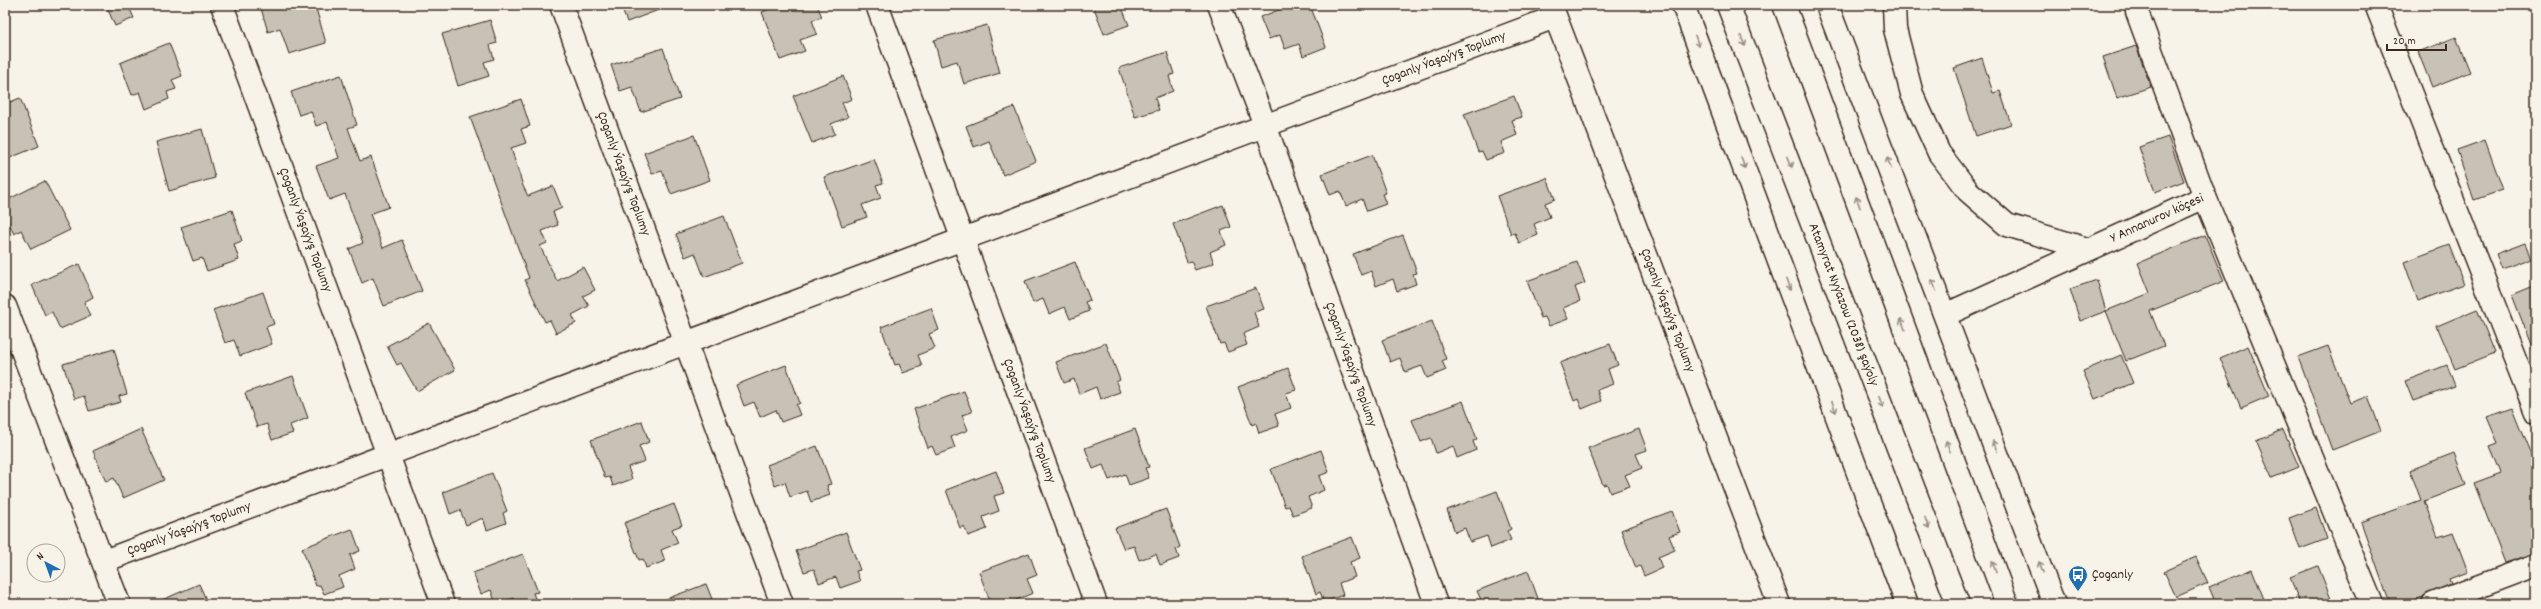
<svg xmlns="http://www.w3.org/2000/svg" width="2541" height="609" font-family="Dekko,sans-serif">
	<style>
		.building { fill: #c8c1b6; stroke: #3b2a1e }
		.lines { fill: none; stroke-linecap: round; stroke-linejoin: round }
		.street-casing { stroke: #3b2a1e; stroke-width: 25 }
		.primary-casing { stroke: #3b2a1e; stroke-width: 25 }
		.street { stroke: #f7f3e8; stroke-width: 22 }
		.primary { stroke: #f7f3e8; stroke-width: 22 }
		.oneway { stroke: #998e83 }
		.labels { text-anchor: middle; dominant-baseline: central; stroke-width: 3; stroke-linejoin: round; paint-order: stroke }
		.street-label { font-size: 14px; fill: #3b2a1e; stroke: #f7f3e8 }
		.poi-label { font-size: 14px; fill: #3b2a1e; stroke: #f7f3e8; text-anchor: start }
	</style>
	<rect width="100%" height="100%" fill="#f7f3e8"/>
	<filter id="ink" filterUnits="userSpaceOnUse"><feTurbulence type="fractalNoise" baseFrequency=".025" numOctaves="2"/><feDisplacementMap in="SourceGraphic" scale="8" xChannelSelector="R" yChannelSelector="G"/><feConvolveMatrix kernelMatrix="1 2 1 2 8 2 1 2 1" color-interpolation-filters="sRGB"/></filter>
	<g filter="url(#ink)">
		<!-- building -->
		<path class="building" d="M 106,5 L 128,5 L 134,18 L 115,26 Z
			M 260,5 L 315,5 L 326,43 L 289,54 L 280,28 L 268,32 Z
			M 620,5 L 669,5 L 669,6 L 627,22 Z
			M 780,5 L 817,5 L 822,17 L 812,20 L 817,34 L 800,40 L 805,51 L 780,60 L 762,12 Z
			M 1093,5 L 1121,5 L 1129,25 L 1104,34 Z
			M 1292,5 L 1310,5 L 1326,47 L 1303,56 L 1299,44 L 1285,49 L 1280,35 L 1269,39 L 1260,17 Z
			M 490,20 L 497,43 L 490,45 L 494,59 L 484,62 L 489,76 L 458,86 L 442,34 Z
			M 987,25 L 1000,73 L 964,84 L 957,61 L 941,66 L 934,40 Z
			M 2456,37 L 2470,72 L 2432,87 L 2418,52 Z
			M 169,43 L 182,76 L 172,80 L 176,89 L 167,92 L 169,99 L 146,109 L 140,92 L 132,95 L 120,63 Z
			M 2136,46 L 2151,87 L 2117,98 L 2103,57 Z
			M 663,48 L 680,99 L 641,112 L 632,87 L 620,91 L 611,65 Z
			M 1167,52 L 1174,74 L 1169,76 L 1173,91 L 1155,98 L 1159,110 L 1135,117 L 1119,68 Z
			M 1982,58 L 1993,93 L 2000,91 L 2011,124 L 1976,136 L 1954,68 Z
			M 341,75 L 357,125 L 348,128 L 360,161 L 371,157 L 389,207 L 370,214 L 383,248 L 402,240 L 422,291 L 384,306 L 373,278 L 362,283 L 349,249 L 363,243 L 345,194 L 329,200 L 316,166 L 339,158 L 327,122 L 316,126 L 311,111 L 299,115 L 291,92 Z
			M 843,76 L 852,99 L 842,103 L 848,117 L 831,124 L 835,134 L 812,143 L 793,96 Z
			M 1514,96 L 1522,117 L 1512,120 L 1517,135 L 1501,142 L 1505,153 L 1486,160 L 1482,151 L 1478,152 L 1464,114 Z
			M 20,98 L 39,146 L 5,160 L 5,104 Z
			M 521,99 L 530,126 L 521,129 L 526,143 L 511,148 L 523,186 L 528,196 L 553,186 L 562,208 L 553,212 L 558,225 L 542,231 L 547,243 L 540,246 L 557,281 L 583,267 L 595,290 L 583,296 L 589,306 L 572,315 L 576,323 L 556,333 L 550,320 L 545,322 L 525,280 L 529,278 L 470,117 Z
			M 1014,107 L 1036,161 L 1003,175 L 989,141 L 974,147 L 966,126 Z
			M 202,129 L 215,178 L 169,191 L 156,142 Z
			M 694,135 L 710,180 L 671,194 L 662,171 L 652,174 L 644,153 Z
			M 2168,137 L 2184,181 L 2155,192 L 2139,147 Z
			M 2485,140 L 2503,190 L 2474,200 L 2457,150 Z
			M 1372,155 L 1386,193 L 1382,194 L 1386,204 L 1367,211 L 1362,199 L 1346,206 L 1340,191 L 1330,195 L 1322,174 Z
			M 874,159 L 883,183 L 876,185 L 881,198 L 862,205 L 867,217 L 842,226 L 824,177 Z
			M 1547,178 L 1555,199 L 1545,203 L 1550,217 L 1534,224 L 1538,235 L 1519,243 L 1515,233 L 1511,234 L 1497,196 Z
			M 45,181 L 70,230 L 31,249 L 21,230 L 14,234 L 5,215 L 5,201 Z
			M 1223,205 L 1231,227 L 1221,231 L 1226,245 L 1210,252 L 1214,263 L 1195,270 L 1191,261 L 1187,262 L 1173,224 Z
			M 232,210 L 242,241 L 234,244 L 239,260 L 207,271 L 202,258 L 193,261 L 181,227 Z
			M 724,216 L 742,263 L 704,277 L 695,253 L 685,257 L 676,234 Z
			M 1403,235 L 1417,273 L 1413,274 L 1416,284 L 1397,291 L 1393,279 L 1376,286 L 1371,271 L 1361,275 L 1353,254 Z
			M 2205,235 L 2224,281 L 2150,311 L 2164,346 L 2126,361 L 2106,311 L 2150,293 L 2138,263 Z
			M 2525,243 L 2531,258 L 2502,269 L 2496,254 Z
			M 2449,245 L 2464,284 L 2418,301 L 2404,262 Z
			M 1075,262 L 1090,300 L 1085,302 L 1089,311 L 1070,319 L 1065,307 L 1049,314 L 1043,299 L 1033,303 L 1025,281 Z
			M 1577,262 L 1585,283 L 1575,287 L 1580,301 L 1563,308 L 1568,319 L 1549,326 L 1545,317 L 1541,318 L 1527,281 Z
			M 79,264 L 93,297 L 84,302 L 90,316 L 60,329 L 52,312 L 45,315 L 32,285 Z
			M 2097,280 L 2106,311 L 2080,321 L 2070,289 Z
			M 2536,285 L 2536,354 L 2535,354 L 2512,295 Z
			M 1256,288 L 1264,309 L 1254,312 L 1259,327 L 1243,334 L 1247,345 L 1228,352 L 1224,343 L 1220,344 L 1206,306 Z
			M 263,292 L 274,324 L 266,327 L 272,344 L 240,356 L 234,340 L 225,343 L 213,310 Z
			M 931,308 L 939,330 L 929,334 L 935,348 L 918,355 L 922,366 L 903,373 L 899,364 L 895,365 L 881,327 Z
			M 2477,309 L 2495,353 L 2455,369 L 2437,326 Z
			M 1432,321 L 1446,359 L 1442,361 L 1446,370 L 1427,378 L 1422,366 L 1405,372 L 1400,358 L 1390,362 L 1382,340 Z
			M 429,323 L 455,370 L 417,391 L 401,363 L 397,365 L 387,346 Z
			M 1106,343 L 1120,380 L 1116,382 L 1120,392 L 1100,399 L 1096,387 L 1079,394 L 1074,379 L 1064,383 L 1056,362 Z
			M 1610,344 L 1618,365 L 1608,369 L 1613,384 L 1597,390 L 1601,401 L 1582,409 L 1578,399 L 1574,401 L 1560,363 Z
			M 2248,346 L 2269,396 L 2241,408 L 2220,358 Z
			M 2328,346 L 2350,403 L 2368,396 L 2381,431 L 2332,450 L 2298,357 Z
			M 114,349 L 127,394 L 119,396 L 121,402 L 89,411 L 84,396 L 74,399 L 63,364 Z
			M 2121,355 L 2133,383 L 2095,399 L 2083,371 Z
			M 786,365 L 800,403 L 796,405 L 800,415 L 781,422 L 776,410 L 760,417 L 754,402 L 744,406 L 736,385 Z
			M 2447,365 L 2455,386 L 2413,401 L 2405,381 Z
			M 1288,368 L 1296,390 L 1286,393 L 1291,408 L 1275,414 L 1279,426 L 1259,433 L 1256,423 L 1252,425 L 1238,387 Z
			M 293,376 L 308,418 L 290,425 L 293,433 L 272,440 L 267,424 L 257,427 L 245,393 Z
			M 964,391 L 972,412 L 962,415 L 968,430 L 951,437 L 955,448 L 936,455 L 932,446 L 928,448 L 914,409 Z
			M 1463,401 L 1477,439 L 1473,441 L 1476,450 L 1457,458 L 1453,446 L 1436,453 L 1431,438 L 1421,442 L 1412,420 Z
			M 2512,408 L 2536,467 L 2536,553 L 2505,563 L 2474,483 L 2501,473 L 2490,446 L 2498,443 L 2487,417 Z
			M 642,421 L 649,442 L 639,446 L 645,461 L 628,467 L 632,479 L 613,486 L 610,477 L 605,478 L 591,440 Z
			M 141,429 L 164,480 L 123,498 L 114,478 L 106,482 L 93,451 Z
			M 1135,429 L 1149,467 L 1145,468 L 1149,478 L 1129,485 L 1125,474 L 1109,480 L 1103,465 L 1093,469 L 1085,448 Z
			M 1639,429 L 1647,450 L 1636,454 L 1642,468 L 1625,475 L 1630,486 L 1610,493 L 1607,484 L 1603,485 L 1588,448 Z
			M 2283,430 L 2299,467 L 2272,478 L 2256,441 Z
			M 817,446 L 831,484 L 827,485 L 830,495 L 811,502 L 807,491 L 790,497 L 785,482 L 775,486 L 767,465 Z
			M 1321,450 L 1329,472 L 1319,476 L 1324,490 L 1308,497 L 1312,508 L 1293,515 L 1289,506 L 1285,507 L 1271,469 Z
			M 2454,453 L 2466,485 L 2424,501 L 2438,537 L 2453,532 L 2468,572 L 2449,579 L 2451,584 L 2423,597 L 2403,604 L 2390,604 L 2361,522 L 2421,500 L 2410,470 Z
			M 996,471 L 1004,493 L 994,496 L 999,511 L 983,517 L 987,529 L 968,536 L 964,526 L 960,528 L 946,490 Z
			M 492,473 L 507,511 L 503,513 L 506,523 L 487,530 L 483,518 L 466,525 L 460,510 L 450,514 L 443,492 Z
			M 1497,491 L 1511,529 L 1507,531 L 1511,540 L 1491,548 L 1487,536 L 1470,542 L 1465,528 L 1455,532 L 1447,510 Z
			M 674,504 L 682,525 L 672,529 L 678,543 L 661,550 L 665,561 L 646,568 L 643,559 L 639,560 L 624,523 Z
			M 2316,508 L 2327,539 L 2300,549 L 2289,518 Z
			M 1166,509 L 1180,547 L 1176,549 L 1179,558 L 1160,565 L 1156,554 L 1139,560 L 1134,546 L 1124,549 L 1115,528 Z
			M 1672,511 L 1680,532 L 1669,536 L 1675,550 L 1658,557 L 1662,568 L 1644,576 L 1640,566 L 1636,568 L 1621,530 Z
			M 352,529 L 360,551 L 350,555 L 355,569 L 339,576 L 343,587 L 324,594 L 320,585 L 316,586 L 302,548 Z
			M 846,532 L 860,570 L 856,571 L 860,581 L 840,588 L 836,577 L 819,583 L 814,569 L 804,572 L 796,551 Z
			M 1352,537 L 1360,558 L 1350,562 L 1355,577 L 1339,583 L 1343,595 L 1324,602 L 1320,592 L 1316,594 L 1302,556 Z
			M 1029,553 L 1037,575 L 1027,579 L 1033,593 L 1016,600 L 1017,604 L 991,604 L 979,572 Z
			M 523,554 L 538,592 L 533,593 L 537,604 L 516,604 L 514,598 L 496,604 L 491,590 L 481,594 L 473,573 Z
			M 2196,557 L 2208,583 L 2176,597 L 2164,571 Z
			M 2318,566 L 2333,604 L 2300,604 L 2290,577 Z
			M 2252,569 L 2266,604 L 2216,604 L 2209,587 Z
			M 1528,571 L 1540,604 L 1483,604 L 1477,591 Z
			M 199,584 L 208,604 L 153,604 Z
			M 706,584 L 714,604 L 658,604 L 658,602 Z"/>
		<g class="lines">
			<defs>
				<g id="street">
					<path id="s1" d="M 222,5 L 443,604"/>
					<path id="s2" d="M 561,5 L 782,604"/>
					<path id="s3" d="M 877,5 L 1096,604"/>
					<path id="s4" d="M 1219,5 L 1265,125 L 1436,604"/>
					<path id="s5" d="M 1551,5 L 1779,604"/>
					<path d="M 1683,5 L 1907,604"/>
					<path d="M 1827,5 L 2054,604"/>
					<path d="M 1894,5 L 1895,29 L 1912,94 L 1939,153 L 1968,191 L 2007,225 L 2087,249"/>
					<path d="M 2376,5 L 2536,412"/>
					<path d="M 2205,197 L 2372,604"/>
					<path d="M 5,306 L 119,604"/>
					<path id="s6" d="M 1945,315 L 2205,197 L 2137,12 L 2137,5"/>
					<path id="s7" d="M 104,561 L 1555,17"/>
					<path d="M 2433,604 L 2536,565"/>
				</g>
				<g id="primary">
					<path id="s8" d="M 1728,5 L 1958,604"/>
					<path d="M 1784,5 L 2007,604"/>
				</g>
			</defs>
			<!-- street casing -->
			<use href="#street" class="street-casing"/>
			<!-- primary casing -->
			<use href="#primary" class="primary-casing"/>
			<!-- street -->
			<use href="#street" class="street"/>
			<!-- primary -->
			<use href="#primary" class="primary"/>
		</g>
		<!-- one-way arrows -->
		<defs><path id="oneway-shaft" d="M-6 0H5M1.5-3L5.5 0L1.5 3" fill="none" stroke-width="1.6" stroke-linecap="round" stroke-linejoin="round"/></defs>
		<g class="oneway">
			<use href="#oneway-shaft" transform="translate(1697 41) rotate(70)"/>
			<use href="#oneway-shaft" transform="translate(1743 41) rotate(67)"/>
			<use href="#oneway-shaft" transform="translate(1790 162) rotate(69)"/>
			<use href="#oneway-shaft" transform="translate(1743 163) rotate(70)"/>
			<use href="#oneway-shaft" transform="translate(1889 163) rotate(-111)"/>
			<use href="#oneway-shaft" transform="translate(1858 202) rotate(-110)"/>
			<use href="#oneway-shaft" transform="translate(1788 285) rotate(70)"/>
			<use href="#oneway-shaft" transform="translate(1934 285) rotate(-111)"/>
			<use href="#oneway-shaft" transform="translate(1903 324) rotate(-110)"/>
			<use href="#oneway-shaft" transform="translate(1881 402) rotate(69)"/>
			<use href="#oneway-shaft" transform="translate(1834 407) rotate(70)"/>
			<use href="#oneway-shaft" transform="translate(1948 446) rotate(-110)"/>
			<use href="#oneway-shaft" transform="translate(1995 446) rotate(-111)"/>
			<use href="#oneway-shaft" transform="translate(1927 523) rotate(69)"/>
			<use href="#oneway-shaft" transform="translate(1994 567) rotate(-110)"/>
			<use href="#oneway-shaft" transform="translate(2041 567) rotate(-111)"/>
		</g>
	</g>
	<!-- icons -->
	<defs>
		<symbol id="bus-pin" viewBox="-11 -11 22 30"><path d="M0 17L-7.5 6A9.5 9.5 0 1 1 7.5 6Z" fill="#1f6fb2" stroke="#f7f3e8"/><path d="M-5-6H5V4H4V6H2V4H-2V6H-4V4H-5ZM-3.5-4V0h7V-4ZM-3.5 1.2v1.5H-2V1.2ZM2 1.2v1.5H3.5V1.2Z" fill="#fff"/></symbol>
	</defs>
	<g fill-rule="evenodd">
		<use href="#bus-pin" x="2067" y="564" width="22" height="30"/>
	</g>
	<g class="labels">
		<!-- street labels -->
		<g class="street-label">
			<text stroke="none"><textPath href="#s7" startOffset="1431">Çoganly Ýaşaýyş Toplumy</textPath></text>
			<text stroke="none"><textPath href="#s2" startOffset="180">Çoganly Ýaşaýyş Toplumy</textPath></text>
			<text stroke="none"><textPath href="#s6" startOffset="233">Y Annanurov köçesi</textPath></text>
			<text stroke="none"><textPath href="#s1" startOffset="240">Çoganly Ýaşaýyş Toplumy</textPath></text>
			<text stroke="none"><textPath href="#s8" startOffset="321">Atamyrat Nyýazow (2038) şaýoly</textPath></text>
			<text stroke="none"><textPath href="#s5" startOffset="327">Çoganly Ýaşaýyş Toplumy</textPath></text>
			<text stroke="none"><textPath href="#s4" startOffset="383">Çoganly Ýaşaýyş Toplumy</textPath></text>
			<text stroke="none"><textPath href="#s3" startOffset="443">Çoganly Ýaşaýyş Toplumy</textPath></text>
			<text stroke="none"><textPath href="#s7" startOffset="91">Çoganly Ýaşaýyş Toplumy</textPath></text>
		</g>
		<!-- poi labels -->
		<g class="poi-label">
			<text x="2092" y="575">Çoganly</text>
		</g>
	</g>
	<!-- margin -->
	<rect width="2541" height="609" fill="none" stroke="#f7f3e8" stroke-width="20"/>
	<rect x="10" y="10" width="2521" height="589" fill="none" stroke="#3b2a1e" stroke-width="1.5" filter="url(#ink)"/>
	<!-- north arrow -->
	<g transform="translate(46 563) rotate(319)"><circle r="19" fill="#f7f3e8" stroke="#aca397"/>
	<path d="M0-3L7 15L0 10L-7 15Z" fill="#1f6fb2"/>
	<text y="-6" font-size="11" font-weight="bold" text-anchor="middle" fill="#3b2a1e">N</text>
	</g>
	<!-- scale -->
	<path d="M2387 44v6h59v-6" fill="none" stroke="#3b2a1e" stroke-width="2"/>
	<text x="2393" y="44" font-size="12" fill="#3b2a1e" stroke="#f7f3e8" stroke-width="3" paint-order="stroke">20 m</text>
</svg>
